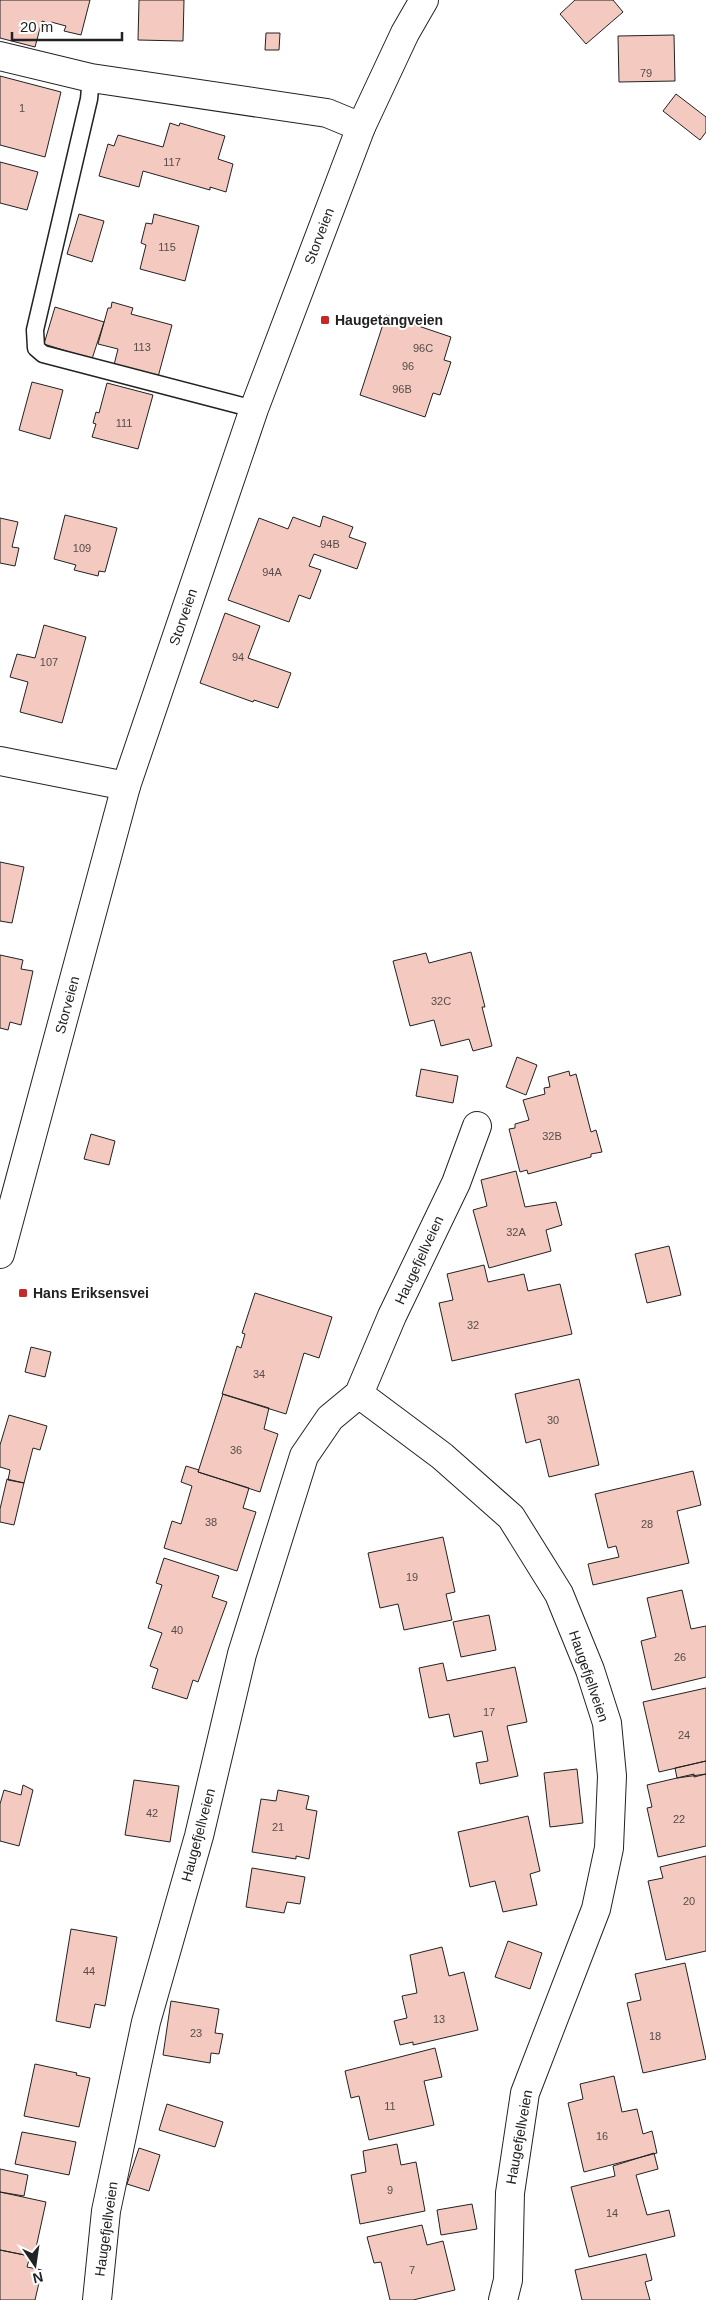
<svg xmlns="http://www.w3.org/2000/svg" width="706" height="2300" font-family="Helvetica,sans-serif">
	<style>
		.building { fill: #f3c9c0; stroke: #222 }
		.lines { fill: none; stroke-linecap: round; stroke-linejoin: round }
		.service-casing { stroke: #222; stroke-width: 19 }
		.minor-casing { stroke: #222; stroke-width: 30 }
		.primary-casing { stroke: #222; stroke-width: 30 }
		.service { stroke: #fff; stroke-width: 16 }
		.minor { stroke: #fff; stroke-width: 28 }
		.primary { stroke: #fff; stroke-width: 28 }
		.poi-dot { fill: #c62828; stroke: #fff; stroke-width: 2 }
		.labels { text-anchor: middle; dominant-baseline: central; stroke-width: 4; stroke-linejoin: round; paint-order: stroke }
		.number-label { font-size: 11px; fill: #564c4a }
		.street-label { font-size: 14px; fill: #222; stroke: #fff }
		.poi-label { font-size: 14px; font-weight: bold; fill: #222; stroke: #fff; text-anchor: start }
	</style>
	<rect width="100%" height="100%" fill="#fff"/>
	<!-- building -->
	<path class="building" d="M 0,0 L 90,0 L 81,35 L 64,31 L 66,26 L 51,22 L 50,27 L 44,26 L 45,22 L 42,21 L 35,47 L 0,38 Z
		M 139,0 L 184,0 L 183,41 L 138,40 Z
		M 575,0 L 613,0 L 623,12 L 586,44 L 560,14 Z
		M 266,33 L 280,33 L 279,50 L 265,50 Z
		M 674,35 L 675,81 L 619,82 L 618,36 Z
		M 0,76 L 61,92 L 45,157 L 0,145 Z
		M 676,94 L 706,117 L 706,132 L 700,140 L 663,111 Z
		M 170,123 L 179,126 L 180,123 L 225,136 L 218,159 L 233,164 L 226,192 L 210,187 L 210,190 L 143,171 L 139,187 L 99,176 L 108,144 L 114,146 L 118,135 L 163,147 Z
		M 0,162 L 38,172 L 27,210 L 0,203 Z
		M 79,214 L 104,221 L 92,262 L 67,254 Z
		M 154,214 L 199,226 L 185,281 L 140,269 L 146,245 L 141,243 L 146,223 L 152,224 Z
		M 112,302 L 133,308 L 131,314 L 172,325 L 158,377 L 114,365 L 118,349 L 98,344 L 108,308 L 111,308 Z
		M 55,307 L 104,322 L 92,359 L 44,344 Z
		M 386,315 L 451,337 L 444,360 L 451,362 L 440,395 L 433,393 L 425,417 L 360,395 Z
		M 32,382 L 63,390 L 50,439 L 19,430 Z
		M 107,383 L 153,395 L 138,449 L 92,437 L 96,424 L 93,423 L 96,412 L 99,413 Z
		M 65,515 L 117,528 L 105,572 L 99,571 L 98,576 L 74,570 L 76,565 L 54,559 Z
		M 323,516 L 353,527 L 349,537 L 366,543 L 357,569 L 314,554 L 309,566 L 321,570 L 310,599 L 299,595 L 289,622 L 228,600 L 259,518 L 288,529 L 293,517 L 320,527 Z
		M 0,518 L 18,522 L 12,547 L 19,548 L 15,566 L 0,563 Z
		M 225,613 L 260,626 L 248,658 L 291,673 L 278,708 L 254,700 L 253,702 L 200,683 Z
		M 44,625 L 86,637 L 62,723 L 20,712 L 28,682 L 10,677 L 17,654 L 35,658 Z
		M 0,862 L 24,867 L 12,923 L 0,921 Z
		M 471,952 L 485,1007 L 482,1007 L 492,1046 L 473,1051 L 469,1039 L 441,1046 L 434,1020 L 410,1026 L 393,961 L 426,953 L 429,963 Z
		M 0,955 L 23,960 L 21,969 L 33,971 L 21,1025 L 10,1022 L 8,1030 L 0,1028 Z
		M 517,1057 L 537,1065 L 526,1095 L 506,1087 Z
		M 421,1069 L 458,1076 L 453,1103 L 416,1096 Z
		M 569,1071 L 570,1076 L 576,1074 L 591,1132 L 596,1130 L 602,1152 L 591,1154 L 591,1157 L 528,1174 L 527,1170 L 520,1172 L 509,1129 L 515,1128 L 515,1124 L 529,1120 L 523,1100 L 545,1094 L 544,1088 L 550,1087 L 548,1077 Z
		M 91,1134 L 115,1141 L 109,1165 L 84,1159 Z
		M 516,1171 L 525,1207 L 556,1202 L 562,1225 L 546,1230 L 551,1251 L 489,1268 L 473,1210 L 487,1206 L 481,1180 Z
		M 669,1246 L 681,1295 L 647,1303 L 635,1254 Z
		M 484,1265 L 488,1282 L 524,1274 L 528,1291 L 560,1284 L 572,1334 L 452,1361 L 439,1303 L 453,1300 L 447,1274 Z
		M 255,1293 L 332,1317 L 319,1358 L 304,1353 L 286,1414 L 222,1394 L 237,1346 L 241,1348 L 245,1334 L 242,1333 Z
		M 31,1347 L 51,1352 L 45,1377 L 25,1372 Z
		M 579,1379 L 599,1465 L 549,1477 L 540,1439 L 526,1443 L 515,1394 Z
		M 223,1394 L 269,1408 L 264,1429 L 278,1434 L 260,1492 L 198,1472 Z
		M 9,1415 L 47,1426 L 40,1450 L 33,1448 L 24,1483 L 8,1480 L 10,1470 L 0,1467 L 0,1445 Z
		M 186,1466 L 199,1470 L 198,1472 L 249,1488 L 243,1508 L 256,1512 L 237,1571 L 164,1548 L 172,1521 L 181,1524 L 192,1486 L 181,1482 Z
		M 693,1471 L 701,1505 L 677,1511 L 689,1563 L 593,1585 L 588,1564 L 619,1557 L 616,1546 L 608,1548 L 595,1494 Z
		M 7,1479 L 24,1483 L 14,1525 L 0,1522 L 0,1509 Z
		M 443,1537 L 455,1592 L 446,1594 L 452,1620 L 404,1630 L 398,1604 L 380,1608 L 368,1553 Z
		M 164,1558 L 219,1576 L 212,1597 L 227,1602 L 198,1682 L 193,1680 L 187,1699 L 152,1688 L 158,1669 L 150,1666 L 162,1633 L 148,1628 L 162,1585 L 156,1583 Z
		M 682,1590 L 691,1629 L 706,1626 L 706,1677 L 652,1690 L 641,1641 L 656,1637 L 647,1598 Z
		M 489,1615 L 496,1650 L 461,1657 L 453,1622 Z
		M 443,1663 L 447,1681 L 515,1667 L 527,1722 L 507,1726 L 518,1776 L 480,1784 L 476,1763 L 488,1761 L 482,1731 L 454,1737 L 449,1714 L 429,1718 L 419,1668 Z
		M 706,1688 L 706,1761 L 659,1772 L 643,1702 Z
		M 706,1761 L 706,1774 L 677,1778 L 675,1768 Z
		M 577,1769 L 583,1823 L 550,1827 L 544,1773 Z
		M 694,1774 L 694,1777 L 706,1774 L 706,1846 L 658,1857 L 647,1808 L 652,1807 L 647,1785 Z
		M 134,1780 L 179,1786 L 170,1842 L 125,1835 Z
		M 23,1785 L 33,1790 L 19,1846 L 0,1841 L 0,1804 L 4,1790 L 21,1795 Z
		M 278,1790 L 309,1796 L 306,1809 L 317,1811 L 309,1859 L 296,1856 L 296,1859 L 252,1852 L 261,1799 L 276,1801 Z
		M 528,1816 L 540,1871 L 530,1874 L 537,1905 L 503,1912 L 495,1881 L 470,1887 L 458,1832 Z
		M 706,1856 L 706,1951 L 666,1960 L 648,1881 L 663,1878 L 660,1867 Z
		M 252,1868 L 305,1877 L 300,1904 L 287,1902 L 284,1913 L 246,1907 Z
		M 71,1929 L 117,1937 L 105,2006 L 95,2004 L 90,2028 L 56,2021 Z
		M 508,1941 L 542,1953 L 530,1989 L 495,1977 Z
		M 442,1947 L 449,1976 L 464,1972 L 478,2030 L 413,2045 L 413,2042 L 400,2045 L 394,2021 L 407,2018 L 402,1996 L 417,1993 L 410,1955 Z
		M 685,1963 L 706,2059 L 643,2073 L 627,2003 L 641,2000 L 635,1974 Z
		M 171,2001 L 219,2009 L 215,2033 L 223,2034 L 219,2054 L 211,2053 L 210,2063 L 163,2055 Z
		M 435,2048 L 442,2077 L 424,2081 L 434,2125 L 369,2140 L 359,2096 L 351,2098 L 345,2071 Z
		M 35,2064 L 77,2073 L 76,2075 L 90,2078 L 79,2127 L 24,2116 Z
		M 614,2076 L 622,2112 L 637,2109 L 643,2134 L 652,2131 L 657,2153 L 584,2172 L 568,2103 L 583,2099 L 580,2084 Z
		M 167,2104 L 223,2122 L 215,2147 L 159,2130 Z
		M 22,2132 L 76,2142 L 69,2175 L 15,2164 Z
		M 397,2144 L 401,2165 L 416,2162 L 425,2211 L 360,2224 L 351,2175 L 366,2172 L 363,2151 Z
		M 139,2148 L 160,2155 L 149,2191 L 127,2184 Z
		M 654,2153 L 658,2169 L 636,2175 L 647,2215 L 669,2210 L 675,2236 L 589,2257 L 571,2187 L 615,2176 L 613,2166 Z
		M 0,2169 L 28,2175 L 24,2196 L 0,2192 Z
		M 0,2192 L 46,2202 L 34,2257 L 0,2250 Z
		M 472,2204 L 477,2229 L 441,2235 L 437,2210 Z
		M 422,2225 L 427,2245 L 443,2241 L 455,2290 L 413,2300 L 390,2300 L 381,2262 L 374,2263 L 367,2237 Z
		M 0,2250 L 30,2256 L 27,2267 L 42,2270 L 35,2300 L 0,2300 Z
		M 646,2254 L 652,2280 L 645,2282 L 650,2300 L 582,2300 L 575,2270 Z"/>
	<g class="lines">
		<defs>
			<path id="service" d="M 91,78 L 89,99 L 35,330 L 36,348 L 43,354 L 254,409"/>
			<path id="minor" d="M 0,56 L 91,78 L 327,113 L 361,127
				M 0,761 L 126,786
				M 359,1394 L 442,1456 L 511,1517 L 559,1594 L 590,1670 L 607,1723 L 612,1776 L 609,1848 L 596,1909 L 525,2093 L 510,2193 L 508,2280 L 503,2300
				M 97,2300 L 106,2211 L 146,2022 L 199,1836 L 242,1654 L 304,1456 L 330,1418 L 359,1394 L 392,1316 L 456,1183 L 477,1126"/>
			<path id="primary" d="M 0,1254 L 126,786 L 254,409 L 361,127 L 405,33 L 424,0"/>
		</defs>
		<!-- service casing -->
		<use href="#service" class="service-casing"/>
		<!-- minor casing -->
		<use href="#minor" class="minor-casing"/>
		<!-- primary casing -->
		<use href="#primary" class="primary-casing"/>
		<!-- service -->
		<use href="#service" class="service"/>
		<!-- minor -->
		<use href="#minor" class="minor"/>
		<!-- primary -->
		<use href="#primary" class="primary"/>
	</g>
	<!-- markers -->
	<g class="poi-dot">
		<rect x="320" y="315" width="10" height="10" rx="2.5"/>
		<rect x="18" y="1288" width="10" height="10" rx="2.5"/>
	</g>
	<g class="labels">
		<!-- number labels -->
		<g class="number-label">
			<text x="646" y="73">79</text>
			<text x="22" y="108">1</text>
			<text x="172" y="162">117</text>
			<text x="167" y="247">115</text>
			<text x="142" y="347">113</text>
			<text x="423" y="348">96C</text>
			<text x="408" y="366">96</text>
			<text x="402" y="389">96B</text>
			<text x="124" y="423">111</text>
			<text x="330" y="544">94B</text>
			<text x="82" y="548">109</text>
			<text x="272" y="572">94A</text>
			<text x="238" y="657">94</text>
			<text x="49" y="662">107</text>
			<text x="441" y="1001">32C</text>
			<text x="552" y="1136">32B</text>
			<text x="516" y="1232">32A</text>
			<text x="473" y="1325">32</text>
			<text x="259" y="1374">34</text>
			<text x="553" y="1420">30</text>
			<text x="236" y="1450">36</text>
			<text x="211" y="1522">38</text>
			<text x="647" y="1524">28</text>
			<text x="412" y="1577">19</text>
			<text x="177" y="1630">40</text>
			<text x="680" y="1657">26</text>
			<text x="489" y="1712">17</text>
			<text x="684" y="1735">24</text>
			<text x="152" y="1813">42</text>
			<text x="679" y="1819">22</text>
			<text x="278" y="1827">21</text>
			<text x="689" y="1901">20</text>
			<text x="89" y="1971">44</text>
			<text x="439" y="2019">13</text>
			<text x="196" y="2033">23</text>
			<text x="655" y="2036">18</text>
			<text x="390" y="2106">11</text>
			<text x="602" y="2136">16</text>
			<text x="390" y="2190">9</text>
			<text x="612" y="2213">14</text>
			<text x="412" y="2270">7</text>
		</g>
		<!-- street labels -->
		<g class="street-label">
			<text transform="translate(319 236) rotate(-69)">Storveien</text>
			<text transform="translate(183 617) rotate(-71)">Storveien</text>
			<text transform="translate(67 1005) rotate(-75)">Storveien</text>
			<text transform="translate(419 1260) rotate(-65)">Haugefjellveien</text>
			<text transform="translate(589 1676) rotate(71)">Haugefjellveien</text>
			<text transform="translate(198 1835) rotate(-75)">Haugefjellveien</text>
			<text transform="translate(519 2137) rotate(-80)">Haugefjellveien</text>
			<text transform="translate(106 2229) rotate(-82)">Haugefjellveien</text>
		</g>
		<!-- poi labels -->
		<g class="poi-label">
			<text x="335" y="320">Haugetangveien</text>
			<text x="33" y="1293">Hans Eriksensvei</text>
		</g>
	</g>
	<!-- north arrow -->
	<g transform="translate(35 2265) rotate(167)" stroke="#ffffff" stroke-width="4" paint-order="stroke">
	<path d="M0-4L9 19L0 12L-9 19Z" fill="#222222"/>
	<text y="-8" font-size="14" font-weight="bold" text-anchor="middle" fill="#222222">N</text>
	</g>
	<!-- scale -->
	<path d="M12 32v8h110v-8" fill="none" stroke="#222222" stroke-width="2.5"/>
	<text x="20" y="32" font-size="15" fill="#222222" stroke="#ffffff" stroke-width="4" paint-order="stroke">20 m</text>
</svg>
